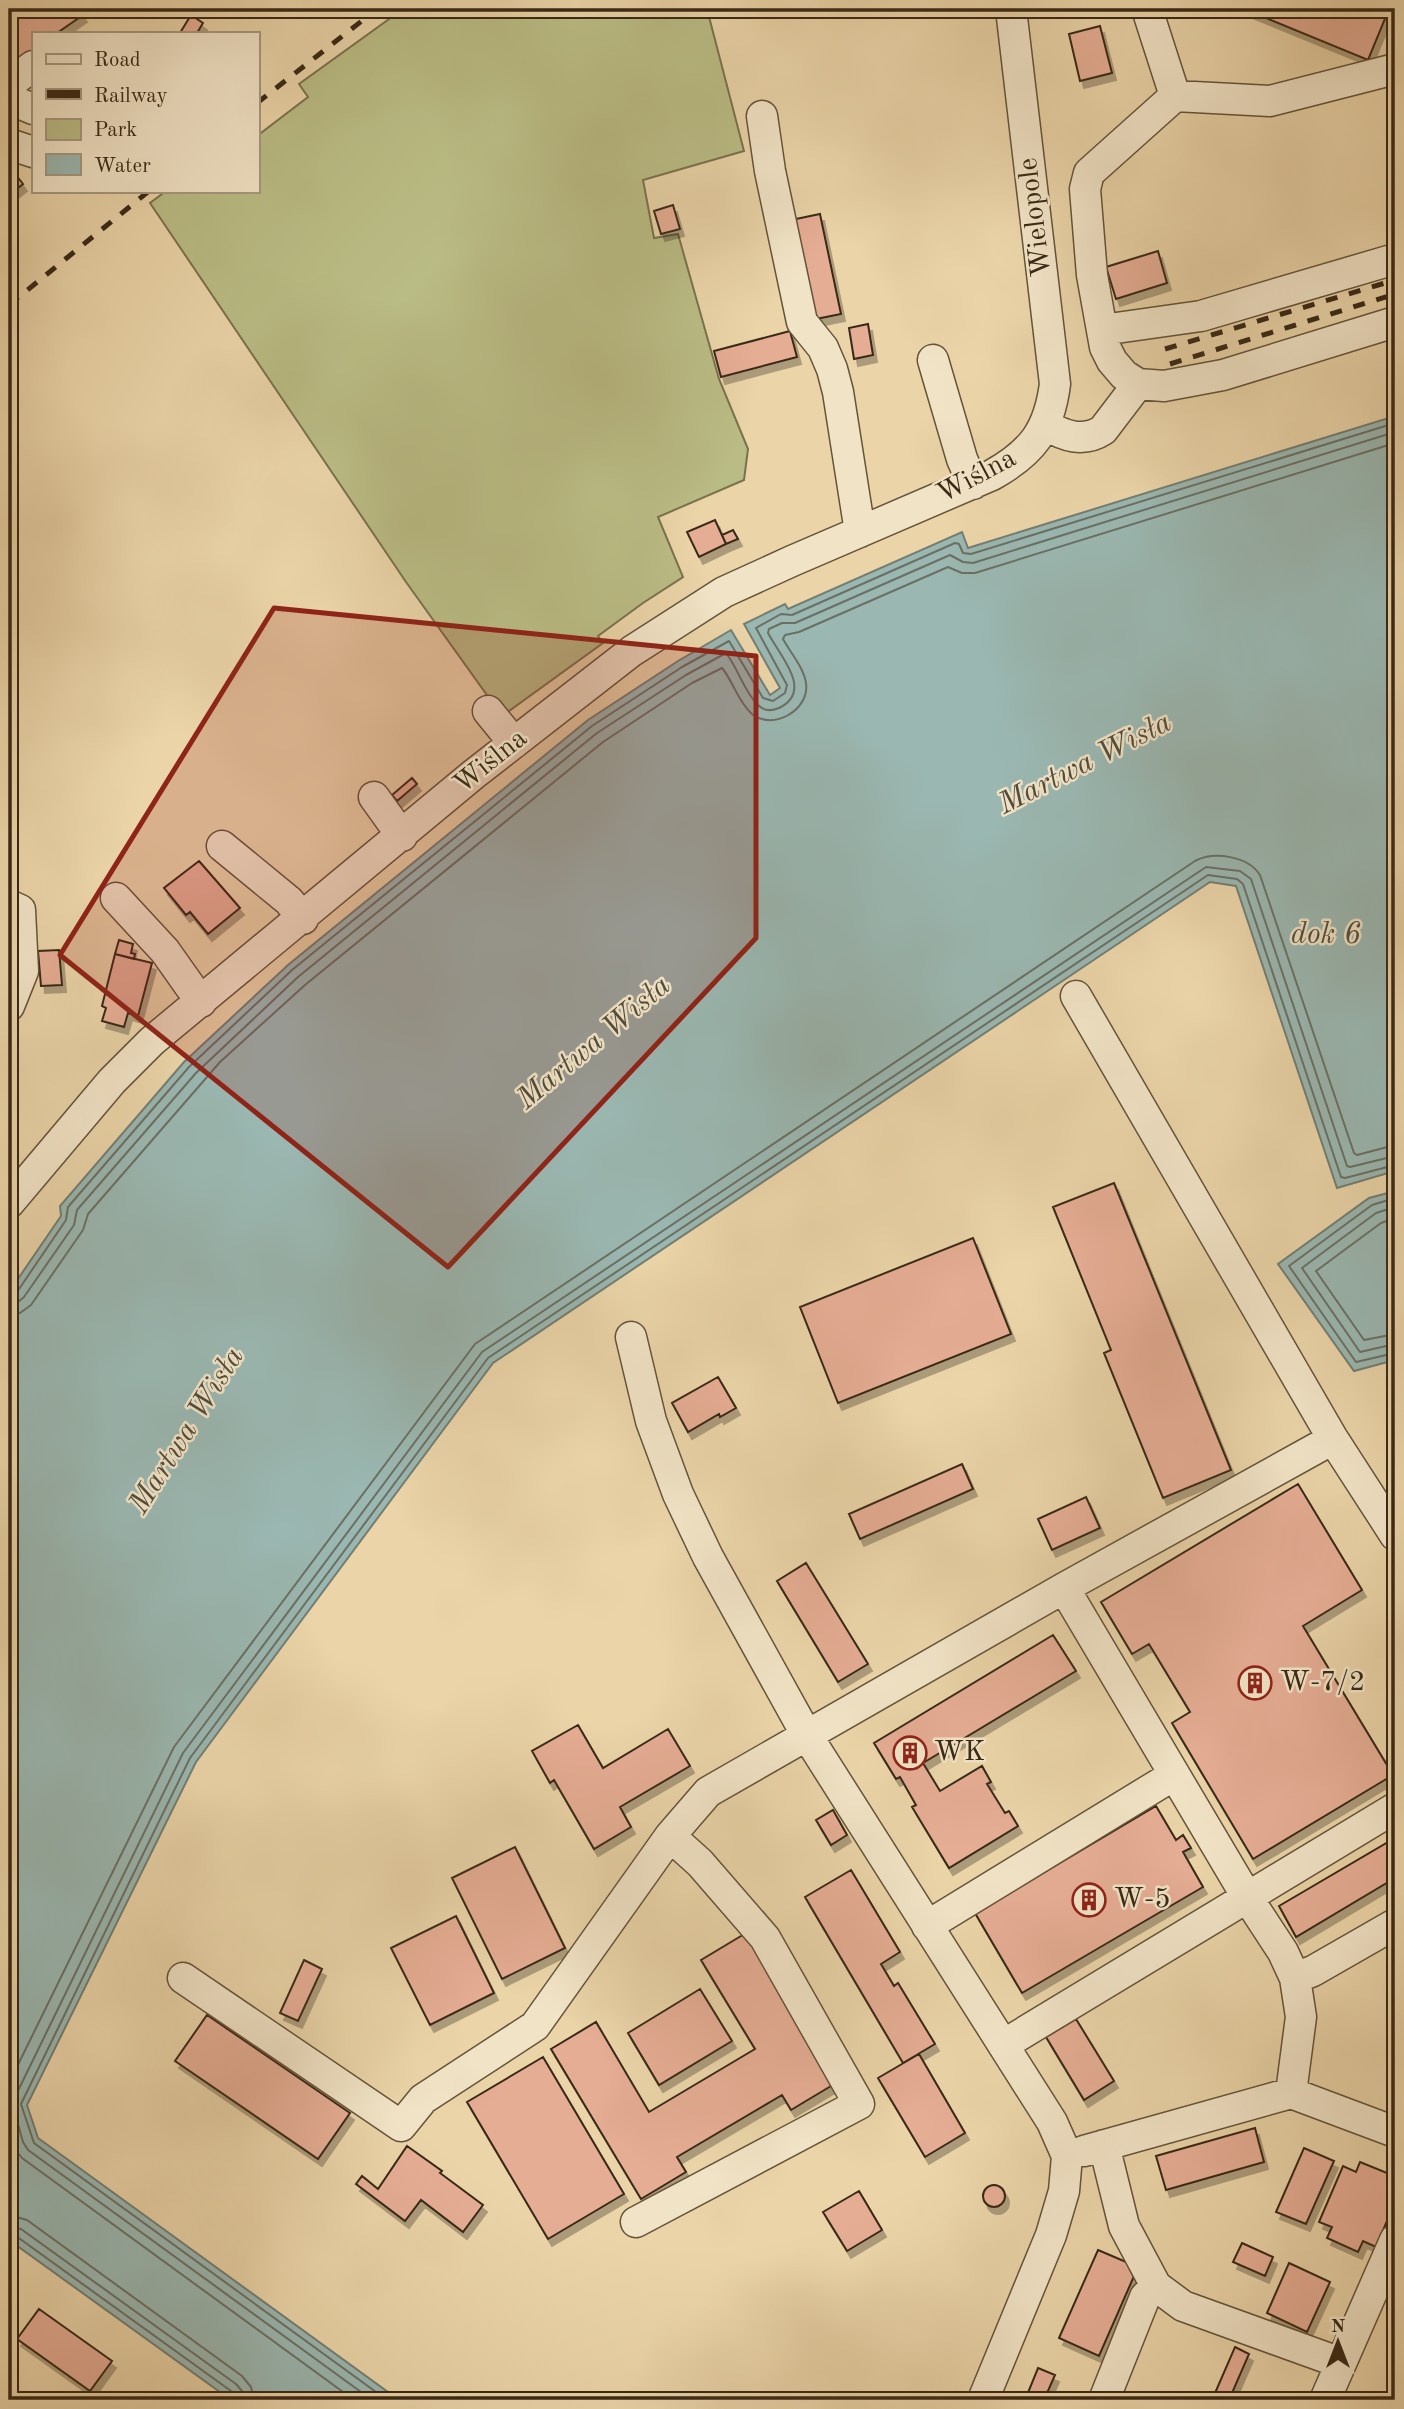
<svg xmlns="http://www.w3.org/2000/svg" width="1404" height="2409" font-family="'Old Standard TT',serif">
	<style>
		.green { fill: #babc85; stroke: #7a724e; stroke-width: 2 }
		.water { fill: #9ab7b1; stroke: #737e73; stroke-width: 2 }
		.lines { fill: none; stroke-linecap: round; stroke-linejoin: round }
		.shore { stroke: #6a7064; stroke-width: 2 }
		.building { fill: #e5ad94; stroke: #392916; stroke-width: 2; filter: url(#shadow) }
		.minor-casing { stroke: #65543a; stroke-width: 33 }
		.minor { stroke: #f1e3c6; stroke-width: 30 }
		.rail { stroke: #392916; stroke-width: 5; stroke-dasharray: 12 12; stroke-linecap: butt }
		.marked { fill: #8f2418; fill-opacity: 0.2; stroke: #8f2418; stroke-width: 5; stroke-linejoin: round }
		.labels { text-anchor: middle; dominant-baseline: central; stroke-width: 5; stroke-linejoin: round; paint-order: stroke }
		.street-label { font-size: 28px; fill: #392916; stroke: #f1e3c6 }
		.poi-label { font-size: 28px; fill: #392916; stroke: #f1e3c6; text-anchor: start }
		.water-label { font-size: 30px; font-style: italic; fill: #514c3d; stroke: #f1e3c6 }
	</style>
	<defs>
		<filter id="shadow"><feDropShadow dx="4" dy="7" stdDeviation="0" flood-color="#0004"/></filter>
	</defs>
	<rect width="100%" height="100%" fill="#ead4a8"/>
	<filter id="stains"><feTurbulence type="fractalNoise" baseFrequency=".00286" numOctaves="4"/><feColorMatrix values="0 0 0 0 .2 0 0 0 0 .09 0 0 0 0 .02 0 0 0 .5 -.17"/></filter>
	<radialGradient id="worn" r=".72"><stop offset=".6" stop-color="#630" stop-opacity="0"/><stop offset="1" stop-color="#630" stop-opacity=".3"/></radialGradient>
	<!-- green -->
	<path class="green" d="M 403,9 L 707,9 L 744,151 L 643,180 L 654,238 L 678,234 L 719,379 L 748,449 L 744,480 L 658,517 L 683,577 L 643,603 L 598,636 L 603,643 L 502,716 L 406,582 L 150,203 L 166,191 L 257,191 L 257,136 L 308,97 L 299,84 Z"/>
	<!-- water -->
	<path class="water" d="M 1395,416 L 1395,1171 L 1337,1188 L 1236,886 L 1210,882 L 493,1363 L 196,1762 L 27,2105 L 38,2138 L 399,2400 L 231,2400 L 9,2240 L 9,1292 L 61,1216 L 60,1206 L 184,1062 L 288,965 L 588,720 L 678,661 L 731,630 L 770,695 L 780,688 L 744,624 L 785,604 L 788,609 L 962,532 L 968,548 Z
		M 1395,1191 L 1395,1360 L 1354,1371 L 1278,1264 L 1369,1198 Z"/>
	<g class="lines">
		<!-- shore -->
		<path class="shore" d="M 1395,1198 L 1372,1205 L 1289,1266 L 1356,1362 L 1395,1353
			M 1395,1207 L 1376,1213 L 1302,1268 L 1360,1352 L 1395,1344
			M 1395,1218 L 1381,1223 L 1316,1271 L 1364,1340 L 1395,1334
			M 9,1295 L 17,1292 L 66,1220 L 68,1207 L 189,1067 L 292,970 L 592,726 L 682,667 L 729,641 L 763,698 L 773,701 L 785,693 L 787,685 L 756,628 L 781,614 L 792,615 L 955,543 L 959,544 L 963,553 L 971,554 L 1395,423
			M 9,1304 L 18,1302 L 24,1297 L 74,1225 L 77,1210 L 196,1073 L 298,977 L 597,733 L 686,675 L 726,653 C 738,668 744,692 758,705 C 764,711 772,711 779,708 C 814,691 780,656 768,633 L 769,629 L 782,623 L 795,623 L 950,555 L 963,562 L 973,563 L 1395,432
			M 9,1314 L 20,1313 L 31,1305 L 83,1230 L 88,1214 L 220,1062 L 305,985 L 603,742 L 692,683 L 722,668 C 733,681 738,702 752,714 C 773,731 810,710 806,683 C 804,668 790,652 783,639 L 785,635 L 799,632 L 948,567 L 962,573 L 975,573 L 1395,443
			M 9,2083 L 174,1747 L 475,1344 L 1195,861 C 1214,851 1248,856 1260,875 L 1354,1153 L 1357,1155 L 1395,1145
			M 9,2133 L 14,2148 L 22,2158 L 354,2400
			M 9,2215 L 27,2220 L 242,2376 L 251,2387 L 254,2400
			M 9,2226 L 21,2229 L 236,2384 L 242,2391 L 243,2400
			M 9,2234 L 16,2236 L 231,2391 L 234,2400
			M 372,2400 L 28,2150 L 23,2142 L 12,2103 L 183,1753 L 482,1352 L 1206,867 L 1240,871 L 1251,879 L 1347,1166 L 1350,1167 L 1395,1156
			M 387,2400 L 34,2143 L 21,2104 L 190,1758 L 488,1358 L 1208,875 L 1237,879 L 1243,884 L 1341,1177 L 1345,1178 L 1395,1165"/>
	</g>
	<!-- building -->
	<path class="building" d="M 30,9 L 78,9 L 83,15 L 57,33 L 33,33 L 33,51 L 10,68 L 9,24 Z
		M 1244,9 L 1389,9 L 1368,60 Z
		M 191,15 L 203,23 L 197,33 L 180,33 Z
		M 1100,26 L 1112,73 L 1080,81 L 1069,34 Z
		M 9,166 L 23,184 L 9,195 Z
		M 673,205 L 680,229 L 661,234 L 654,211 Z
		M 820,214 L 841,314 L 811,320 L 791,220 Z
		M 1158,251 L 1167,283 L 1116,299 L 1106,267 Z
		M 868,324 L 873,355 L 854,359 L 849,328 Z
		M 790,331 L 797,357 L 721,377 L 714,351 Z
		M 715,520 L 726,544 L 699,557 L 687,532 Z
		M 733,530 L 738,539 L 726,544 L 722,535 Z
		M 412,778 L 417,784 L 397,801 L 392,795 Z
		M 199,861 L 240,908 L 208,934 L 190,912 L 186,915 L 164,888 Z
		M 119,940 L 133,944 L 131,953 L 135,954 L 134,959 L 115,954 Z
		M 59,950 L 62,985 L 41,986 L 38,951 Z
		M 115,954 L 152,963 L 138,1016 L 128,1013 L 124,1027 L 102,1021 L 106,1008 L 102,1006 Z
		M 1114,1183 L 1231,1470 L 1163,1498 L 1104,1353 L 1111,1350 L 1053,1207 Z
		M 973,1238 L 1011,1334 L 838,1403 L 800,1307 Z
		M 718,1377 L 736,1408 L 720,1417 L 719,1414 L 688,1432 L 672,1403 Z
		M 962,1464 L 973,1489 L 860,1539 L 849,1514 Z
		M 1298,1484 L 1362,1590 L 1303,1626 L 1393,1775 L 1253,1859 L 1172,1723 L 1190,1712 L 1149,1644 L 1132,1654 L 1101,1602 Z
		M 1086,1497 L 1100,1528 L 1052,1550 L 1038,1519 Z
		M 806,1563 L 868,1664 L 838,1682 L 777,1581 Z
		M 1053,1635 L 1076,1671 L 923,1763 L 940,1791 L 982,1766 L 991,1782 L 987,1784 L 1005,1813 L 1009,1811 L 1018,1826 L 949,1868 L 912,1807 L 916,1805 L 900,1777 L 896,1779 L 874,1743 Z
		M 578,1725 L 603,1768 L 668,1729 L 690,1766 L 620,1807 L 631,1827 L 594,1849 L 554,1780 L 550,1783 L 532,1751 Z
		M 1156,1806 L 1176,1840 L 1183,1835 L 1191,1848 L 1183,1852 L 1203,1887 L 1022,1993 L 975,1913 Z
		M 833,1810 L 847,1835 L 831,1845 L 816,1820 Z
		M 1395,1838 L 1395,1878 L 1296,1937 L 1279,1906 Z
		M 515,1847 L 565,1948 L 502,1979 L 452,1878 Z
		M 851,1870 L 900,1952 L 881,1964 L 894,1986 L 898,1983 L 935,2044 L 903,2063 L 805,1897 Z
		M 456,1916 L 494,1993 L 430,2025 L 391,1948 Z
		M 746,1933 L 836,2083 L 791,2110 L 782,2095 L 677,2157 L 686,2172 L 641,2199 L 551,2049 L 596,2022 L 649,2112 L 755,2049 L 701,1960 Z
		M 304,1960 L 322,1969 L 298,2021 L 280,2013 Z
		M 700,1989 L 732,2041 L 659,2085 L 628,2033 Z
		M 207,2015 L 350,2113 L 318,2159 L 175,2061 Z
		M 1076,2019 L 1114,2081 L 1084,2100 L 1046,2037 Z
		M 919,2054 L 965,2133 L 925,2157 L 878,2078 Z
		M 543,2057 L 624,2194 L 548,2239 L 467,2102 Z
		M 1255,2128 L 1264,2162 L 1166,2190 L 1156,2156 Z
		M 407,2146 L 442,2171 L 440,2173 L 483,2205 L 463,2232 L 421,2200 L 405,2221 L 356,2184 L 362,2176 L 378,2189 Z
		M 1304,2148 L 1334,2161 L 1306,2224 L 1276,2212 Z
		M 1360,2162 L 1392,2175 L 1388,2186 L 1395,2189 L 1395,2202 L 1376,2247 L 1363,2241 L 1358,2252 L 1327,2238 L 1332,2227 L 1319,2222 L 1343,2166 L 1356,2172 Z
		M983 2196a11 11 0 1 1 22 0a11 11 0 1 1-22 0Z
		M 859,2191 L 882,2230 L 847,2251 L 823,2212 Z
		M 1242,2243 L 1273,2257 L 1265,2276 L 1233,2262 Z
		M 1098,2250 L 1138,2267 L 1099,2356 L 1059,2338 Z
		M 1289,2263 L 1330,2282 L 1307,2332 L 1267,2313 Z
		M 39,2309 L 112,2361 L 90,2391 L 17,2339 Z
		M 1235,2347 L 1249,2354 L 1229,2400 L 1212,2400 Z
		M 1038,2368 L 1055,2375 L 1044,2400 L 1025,2400 Z"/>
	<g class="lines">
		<defs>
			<path id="minor" d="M 9,84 L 33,66
				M 1175,96 L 1270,101 L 1395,69
				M 9,99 L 33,109
				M 762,116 L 770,171 L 802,322 L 823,348 L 832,369 L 838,392 L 860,532
				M 9,144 L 33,152
				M 1102,330 L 1201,316 L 1395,259
				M 933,360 L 962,459 L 973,484
				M 1138,384 L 1164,386 L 1223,375 L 1395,322
				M 1046,425 C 1064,436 1083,443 1103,430 L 1138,384 L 1124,375 L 1112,361 L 1105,347 L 1092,275 L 1085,189 L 1089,173 L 1175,96 L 1147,9
				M 488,711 L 514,743
				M 374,797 L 402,836
				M 222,846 L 289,901 L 303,919
				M 116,898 L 165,951 L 201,1002
				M 9,905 L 20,910 L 23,971 L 9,1006
				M 1076,996 L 1333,1439 L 1395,1535
				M 9,1203 L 112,1081 L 152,1041 L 474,774 L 632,651 L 724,592 L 792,561 L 992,475 C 1033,452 1049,430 1055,384 L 1011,9
				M 631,1337 L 651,1421 L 678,1494 L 708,1557 L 806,1734 L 1052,2122 L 1067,2156 L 1064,2191 L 1051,2235 L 983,2400
				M 1064,1588 L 1247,1897 L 1283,1952 L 1295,1978 L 1301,2017 L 1291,2093
				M 927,1926 L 1174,1775
				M 183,1978 L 401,2126 L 423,2099 L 535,2026 L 670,1836 L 708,1792 L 1064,1588 L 1333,1439
				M 1295,1978 L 1313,1971 L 1395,1924
				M 1003,2045 L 1395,1808
				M 1104,2145 L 1124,2226 L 1156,2286 L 1183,2306 L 1341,2363
				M 1084,2151 L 1291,2093 L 1395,2132
				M 636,2222 L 859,2104 L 765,1938 L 700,1863 L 670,1836
				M 1104,2400 L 1145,2297 L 1156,2286
				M 1325,2400 L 1395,2240"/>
		</defs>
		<!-- minor casing -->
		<use href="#minor" class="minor-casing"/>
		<!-- minor -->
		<use href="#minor" class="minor"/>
		<!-- rail -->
		<path class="rail" d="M 257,103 L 377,9
			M 9,305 L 149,191
			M 1165,349 L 1395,280
			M 1170,364 L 1395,294"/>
	</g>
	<!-- marked area -->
	<path class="marked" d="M 274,608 L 756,656 L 756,938 L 448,1267 L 60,955 Z"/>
	<!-- icons -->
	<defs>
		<symbol id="building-ring" viewBox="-11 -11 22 22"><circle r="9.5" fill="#f1e3c6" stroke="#8f2418" stroke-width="1.5"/><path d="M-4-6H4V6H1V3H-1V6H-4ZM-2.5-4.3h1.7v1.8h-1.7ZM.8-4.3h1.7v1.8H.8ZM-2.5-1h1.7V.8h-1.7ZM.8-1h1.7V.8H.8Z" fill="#8f2418"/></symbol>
	</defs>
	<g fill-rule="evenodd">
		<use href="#building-ring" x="1236" y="1664" width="38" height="38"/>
		<use href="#building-ring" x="891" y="1734" width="38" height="38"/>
		<use href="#building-ring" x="1070" y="1881" width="38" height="38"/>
	</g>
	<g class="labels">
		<!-- street labels -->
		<g class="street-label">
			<text transform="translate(1036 217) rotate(-97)">Wielopole</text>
			<text transform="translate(977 477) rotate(-28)">Wiślna</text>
			<text transform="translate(491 762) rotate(-39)">Wiślna</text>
		</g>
		<!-- poi labels -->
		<g class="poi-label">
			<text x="1280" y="1683">W-7/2</text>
			<text x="934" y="1753">WK</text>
			<text x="1114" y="1900">W-5</text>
		</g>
		<!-- water labels -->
		<g class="water-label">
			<text transform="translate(1085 764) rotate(-27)">Martwa Wisła</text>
			<text x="1326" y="935">dok 6</text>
			<text transform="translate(594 1043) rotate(-40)">Martwa Wisła</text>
			<text transform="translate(187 1431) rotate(-58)">Martwa Wisła</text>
		</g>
	</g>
	<!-- margin -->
	<rect width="1404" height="2409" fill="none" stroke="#ead4a8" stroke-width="35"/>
	<rect x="10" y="10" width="1383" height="2388" fill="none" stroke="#392916" stroke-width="3.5"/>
	<rect x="18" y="18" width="1369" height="2374" fill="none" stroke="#392916" stroke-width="2"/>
	<!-- legend -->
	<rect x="32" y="32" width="228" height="161" fill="#f1e3c6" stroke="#a79980" stroke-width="2"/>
	<rect x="46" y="54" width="35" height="10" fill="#f1e3c6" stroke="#a79980" stroke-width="2"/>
	<text x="94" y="66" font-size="21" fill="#392916">Road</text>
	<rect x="46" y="89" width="35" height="10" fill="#392916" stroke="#a79980" stroke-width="2"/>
	<text x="94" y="102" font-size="21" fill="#392916">Railway</text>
	<rect x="46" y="119" width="35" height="21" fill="#babc85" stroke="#a79980" stroke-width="2"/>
	<text x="94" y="136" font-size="21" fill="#392916">Park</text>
	<rect x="46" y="154" width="35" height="21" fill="#9ab7b1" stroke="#a79980" stroke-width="2"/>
	<text x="94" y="172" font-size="21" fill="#392916">Water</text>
	<!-- north arrow -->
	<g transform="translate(1338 2342)" stroke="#f1e3c6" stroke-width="5" paint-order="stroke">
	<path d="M0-5L12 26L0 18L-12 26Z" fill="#392916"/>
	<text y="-10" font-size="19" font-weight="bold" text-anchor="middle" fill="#392916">N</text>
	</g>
	<rect width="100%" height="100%" filter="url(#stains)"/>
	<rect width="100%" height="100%" fill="url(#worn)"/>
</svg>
